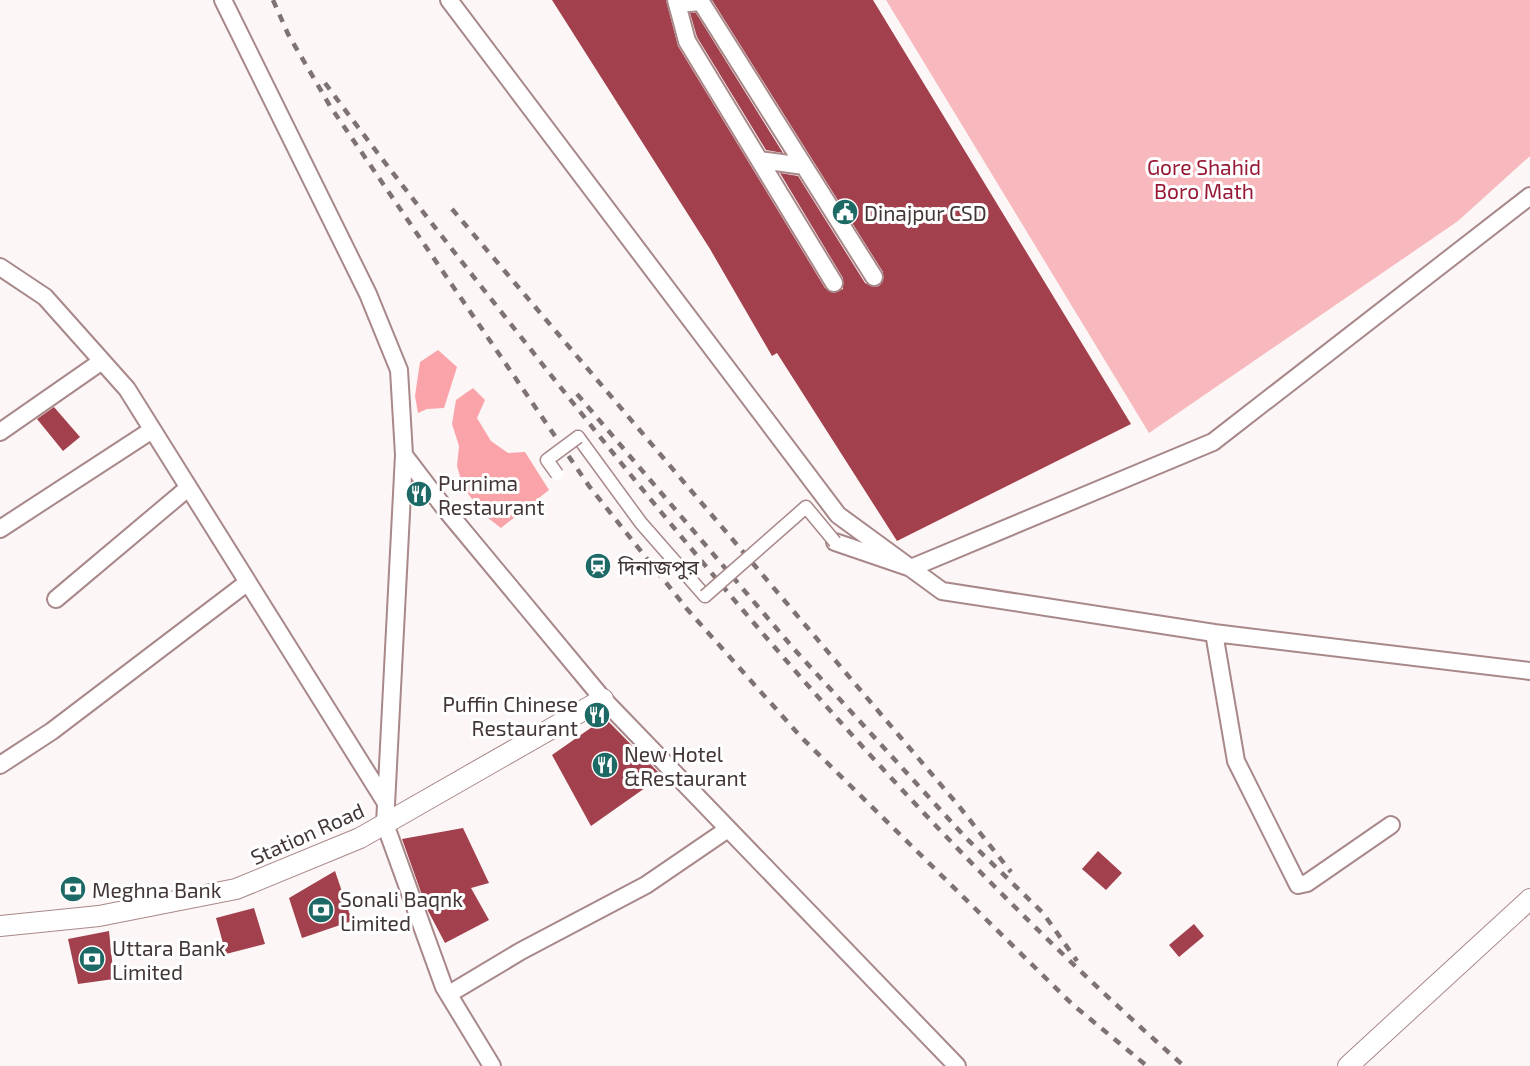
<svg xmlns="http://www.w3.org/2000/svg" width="1530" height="1066" font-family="'Exo 2','Noto Sans Bengali',sans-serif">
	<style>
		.green { fill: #f7b9bd }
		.forest { fill: #faa3a9 }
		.building { fill: #a2414d }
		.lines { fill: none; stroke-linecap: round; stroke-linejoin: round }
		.pedestrian-casing { stroke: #a88889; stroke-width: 15 }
		.minor-casing { stroke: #a88889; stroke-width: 20 }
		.tertiary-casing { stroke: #a88889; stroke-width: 22 }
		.pedestrian { stroke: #fff; stroke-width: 12 }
		.minor { stroke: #fff; stroke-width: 16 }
		.tertiary { stroke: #fff; stroke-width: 20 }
		.rail { stroke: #7e7272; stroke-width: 4.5; stroke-dasharray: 8 8; stroke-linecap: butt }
		.pedestrian-bridge-casing { stroke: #a88889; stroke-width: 15; stroke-linecap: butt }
		.pedestrian-bridge { stroke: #fff; stroke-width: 12 }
		.labels { text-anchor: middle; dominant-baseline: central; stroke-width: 6; stroke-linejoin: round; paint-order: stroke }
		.park-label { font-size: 21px; fill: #971835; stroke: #fff }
		.poi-label { font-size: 21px; fill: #433636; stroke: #fff; text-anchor: start }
		.street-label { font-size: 21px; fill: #433636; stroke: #fff }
	</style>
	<rect width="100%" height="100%" fill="#fdf6f6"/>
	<!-- green -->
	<path class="green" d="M 886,0 L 1530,0 L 1530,156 L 1458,221 L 1149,433 Z"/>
	<!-- forest -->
	<path class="forest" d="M 438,350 L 457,367 L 444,408 L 427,409 L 418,413 L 415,396 L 420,362 Z
		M 473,388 L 485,400 L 477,418 L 491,441 L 508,453 L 525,452 L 549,490 L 501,528 L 484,515 L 463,487 L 457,466 L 459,446 L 452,424 L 456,400 Z"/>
	<!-- building -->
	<path class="building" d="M 552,0 L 666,0 L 678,46 L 825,288 L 834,293 L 843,289 L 843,278 L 780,173 L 798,176 L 865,283 L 874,287 L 879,286 L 883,281 L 883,272 L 712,0 L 873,0 L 1131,424 L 897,541 L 777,353 L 772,356 L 710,249 Z
		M 690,13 L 696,13 L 783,153 L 766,150 L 697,37 Z
		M 54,407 L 80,437 L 63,451 L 37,419 Z
		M 605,718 L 662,776 L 591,826 L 552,755 Z
		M 463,828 L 489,883 L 471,888 L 489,920 L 445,943 L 427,909 L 402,839 Z
		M 1098,851 L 1122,873 L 1106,890 L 1082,869 Z
		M 335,871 L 352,921 L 302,938 L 289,898 Z
		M 254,908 L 265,944 L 226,954 L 216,918 Z
		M 1194,924 L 1204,936 L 1179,957 L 1169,945 Z
		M 109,931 L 114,979 L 78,984 L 68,939 Z"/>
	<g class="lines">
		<defs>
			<path id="pedestrian" d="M 578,437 L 641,523 L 705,596"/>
			<path id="minor" d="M 223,0 L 368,294 L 399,370 L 404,455 L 446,510 L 603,699 L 957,1066
				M 449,0 L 838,515 L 942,591 L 1214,633 L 1530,671
				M 676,0 L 687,41 L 834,283
				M 678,4 L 701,2 L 874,277
				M 760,160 L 804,166
				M 0,267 L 45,297 L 127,389 L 386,803
				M 0,432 L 102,361
				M 404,455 L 385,824 L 444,987 L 492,1066
				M 0,529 L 152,430
				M 835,542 L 911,568 L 1213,442 L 1530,196
				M 56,599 L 188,488
				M 1214,633 L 1236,761 L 1298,885 L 1307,883 L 1391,825
				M 0,765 L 52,731 L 248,582
				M 449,994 L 521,951 L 646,885 L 728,829"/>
			<path id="tertiary" d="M 0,926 L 99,916 L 236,889 L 360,838 L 603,699
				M 1348,1066 L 1530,899"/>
		</defs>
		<!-- pedestrian casing -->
		<use href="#pedestrian" class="pedestrian-casing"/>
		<!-- minor casing -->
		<use href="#minor" class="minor-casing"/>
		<!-- tertiary casing -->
		<use href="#tertiary" class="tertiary-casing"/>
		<!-- pedestrian -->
		<use href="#pedestrian" class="pedestrian"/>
		<!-- minor -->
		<use href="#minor" class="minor"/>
		<!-- tertiary -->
		<use href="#tertiary" class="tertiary"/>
		<!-- rail -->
		<path class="rail" d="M 273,0 L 288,34 L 330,106 L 589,486 L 687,609 L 801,737 L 1072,1004 L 1147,1066
			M 325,83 C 399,183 477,281 554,379 C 747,623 950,860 1184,1066
			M 452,209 L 958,805 L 1011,872
			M 577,394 L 794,649 L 966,838 L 1043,913 L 1077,961"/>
		<defs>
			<path id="pedestrian-bridge" d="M 557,474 L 547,460 L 578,437
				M 705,596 L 806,507 L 835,542"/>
		</defs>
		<!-- pedestrian-bridge casing -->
		<use href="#pedestrian-bridge" class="pedestrian-bridge-casing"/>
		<!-- pedestrian-bridge -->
		<use href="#pedestrian-bridge" class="pedestrian-bridge"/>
	</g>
	<!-- icons -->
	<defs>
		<symbol id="civic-disc" viewBox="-11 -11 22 22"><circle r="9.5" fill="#1d6966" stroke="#fff"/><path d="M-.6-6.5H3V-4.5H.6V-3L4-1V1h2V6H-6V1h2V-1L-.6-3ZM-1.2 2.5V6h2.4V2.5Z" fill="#fff"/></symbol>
		<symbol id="restaurant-disc" viewBox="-11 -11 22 22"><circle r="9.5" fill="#1d6966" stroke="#fff"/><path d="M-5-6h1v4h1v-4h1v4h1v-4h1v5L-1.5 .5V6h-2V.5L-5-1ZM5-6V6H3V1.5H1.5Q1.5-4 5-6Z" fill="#fff"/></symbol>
		<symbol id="station-disc" viewBox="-11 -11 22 22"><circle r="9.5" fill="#1d6966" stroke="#fff"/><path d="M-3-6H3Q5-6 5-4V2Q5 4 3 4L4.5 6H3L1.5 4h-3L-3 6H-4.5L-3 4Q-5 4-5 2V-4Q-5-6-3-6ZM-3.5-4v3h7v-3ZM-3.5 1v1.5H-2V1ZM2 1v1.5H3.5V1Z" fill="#fff"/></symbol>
		<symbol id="bank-disc" viewBox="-11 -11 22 22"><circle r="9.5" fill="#1d6966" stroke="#fff"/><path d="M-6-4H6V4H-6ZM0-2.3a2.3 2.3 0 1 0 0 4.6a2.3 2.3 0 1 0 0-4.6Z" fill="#fff"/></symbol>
	</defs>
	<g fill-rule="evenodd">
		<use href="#civic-disc" x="830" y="197" width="30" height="30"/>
		<use href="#restaurant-disc" x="404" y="479" width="30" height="30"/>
		<use href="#station-disc" x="583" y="551" width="30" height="30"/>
		<use href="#restaurant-disc" x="582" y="700" width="30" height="30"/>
		<use href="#restaurant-disc" x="590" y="750" width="30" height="30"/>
		<use href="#bank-disc" x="58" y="874" width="30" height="30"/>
		<use href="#bank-disc" x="306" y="895" width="30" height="30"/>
		<use href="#bank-disc" x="77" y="944" width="30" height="30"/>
	</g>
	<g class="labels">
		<!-- park labels -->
		<g class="park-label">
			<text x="1204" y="166">Gore Shahid<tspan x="1204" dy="24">Boro Math</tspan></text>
		</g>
		<!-- poi labels -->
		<g class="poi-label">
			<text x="864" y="212">Dinajpur CSD</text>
			<text x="438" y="482">Purnima<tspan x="438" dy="24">Restaurant</tspan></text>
			<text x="618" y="566">দিনাজপুর</text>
			<text x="578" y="703" text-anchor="end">Puffin Chinese<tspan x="578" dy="24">Restaurant</tspan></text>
			<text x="624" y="753">New Hotel<tspan x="624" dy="24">&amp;Restaurant</tspan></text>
			<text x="92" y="889">Meghna Bank</text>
			<text x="340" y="898">Sonali Baqnk<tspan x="340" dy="24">Limited</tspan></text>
			<text x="112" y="947">Uttara Bank<tspan x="112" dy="24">Limited</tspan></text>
		</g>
		<!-- street labels -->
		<g class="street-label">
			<text transform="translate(307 833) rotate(-24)">Station Road</text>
		</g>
	</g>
</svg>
